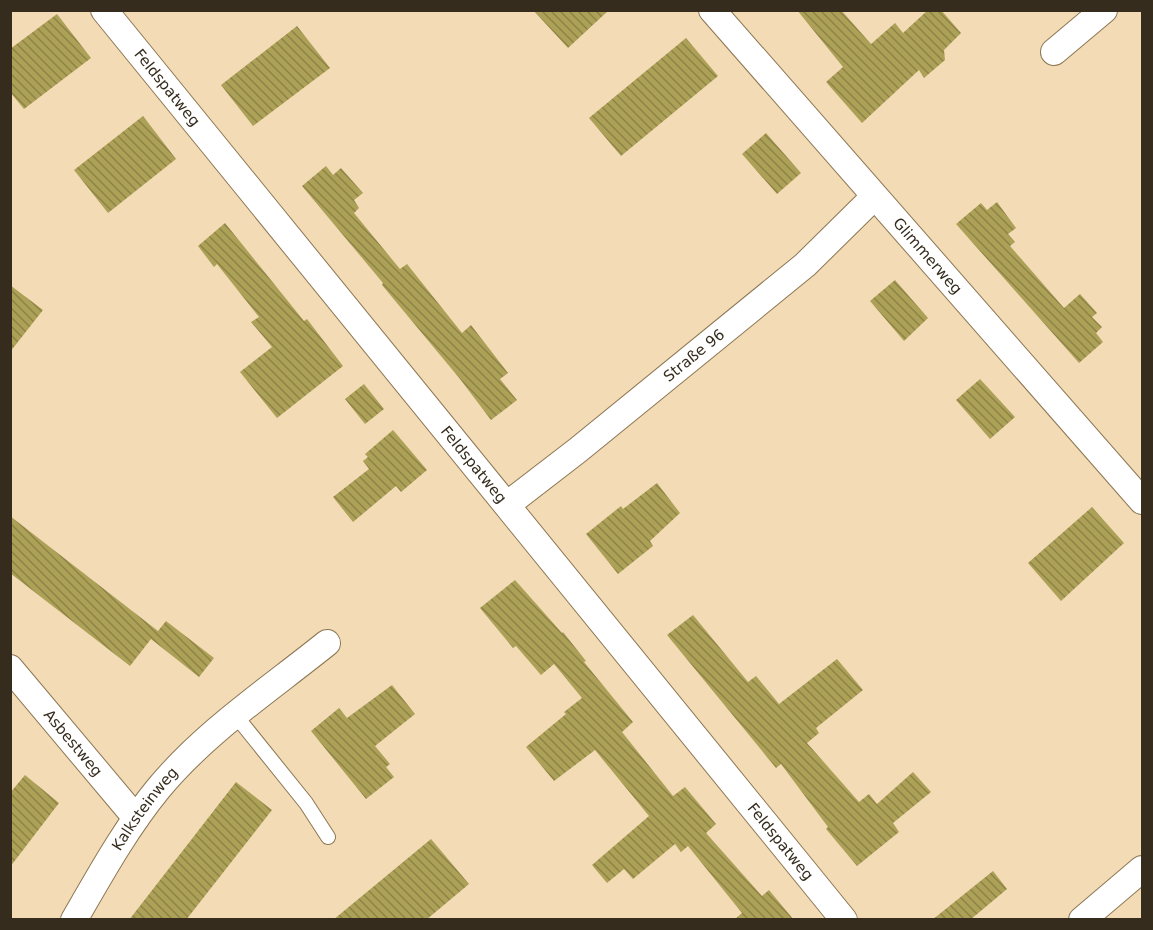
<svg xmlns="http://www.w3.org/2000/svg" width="1153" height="930" font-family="'DejaVu Sans',sans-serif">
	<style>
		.building { fill: url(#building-back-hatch) }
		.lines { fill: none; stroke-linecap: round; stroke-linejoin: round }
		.lane-casing { stroke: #8c7754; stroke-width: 16 }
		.street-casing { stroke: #8c7754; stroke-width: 28 }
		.lane { stroke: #fff; stroke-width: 14 }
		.street { stroke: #fff; stroke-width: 26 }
		.labels { text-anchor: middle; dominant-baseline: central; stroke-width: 4.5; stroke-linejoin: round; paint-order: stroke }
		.street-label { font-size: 15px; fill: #352c1d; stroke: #f2dbb5 }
	</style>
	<defs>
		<pattern id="building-back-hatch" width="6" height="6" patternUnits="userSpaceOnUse" patternTransform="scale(1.5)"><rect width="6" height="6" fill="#ada157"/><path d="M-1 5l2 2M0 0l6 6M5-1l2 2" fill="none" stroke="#8e8347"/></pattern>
	</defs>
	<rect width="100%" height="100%" fill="#f2dbb5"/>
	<!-- building -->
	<path class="building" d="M 533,10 L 609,10 L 568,48 Z
		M 797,10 L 841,10 L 871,44 L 895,23 L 903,33 L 928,10 L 941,10 L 961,33 L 944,50 L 945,60 L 924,78 L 919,70 L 862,123 L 826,82 L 843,67 Z
		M 57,14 L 91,58 L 24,109 L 10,92 L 10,49 Z
		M 297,26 L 330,68 L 253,126 L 221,85 Z
		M 686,38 L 718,76 L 621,156 L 589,118 Z
		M 143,116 L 176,159 L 108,213 L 74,170 Z
		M 766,133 L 801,173 L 777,194 L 742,154 Z
		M 326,166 L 333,175 L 341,168 L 363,193 L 354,200 L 359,208 L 354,213 L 400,269 L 407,264 L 462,333 L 471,325 L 508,373 L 500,379 L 517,400 L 491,420 L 460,379 L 382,285 L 383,283 L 302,186 Z
		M 997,202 L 1016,228 L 1008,234 L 1015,242 L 1010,246 L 1064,308 L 1080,294 L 1097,313 L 1092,317 L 1102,327 L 1096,333 L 1103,342 L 1079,363 L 956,224 L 981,203 L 987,210 Z
		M 225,223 L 304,321 L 307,319 L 343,366 L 277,418 L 240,372 L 272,347 L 251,322 L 259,317 L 217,264 L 214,267 L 198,246 Z
		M 895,280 L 928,318 L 904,341 L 870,301 Z
		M 10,285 L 43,310 L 10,352 Z
		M 980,379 L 1015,417 L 990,439 L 956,400 Z
		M 364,384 L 384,409 L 365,424 L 345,399 Z
		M 393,430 L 427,470 L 401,492 L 396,486 L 353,522 L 333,497 L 369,469 L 363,461 L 368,457 L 365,454 Z
		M 657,483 L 680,513 L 650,541 L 653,546 L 618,574 L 586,534 L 621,506 L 623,509 Z
		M 1092,507 L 1124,543 L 1061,601 L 1028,563 Z
		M 10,516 L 158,631 L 166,621 L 214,658 L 199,677 L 151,639 L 130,666 L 10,573 Z
		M 515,580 L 562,633 L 563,632 L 586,661 L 584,662 L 633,722 L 622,732 L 673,796 L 685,787 L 716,824 L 706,833 L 762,896 L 769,890 L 794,920 L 734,920 L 742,913 L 688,846 L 681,852 L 675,844 L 633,879 L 624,869 L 607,883 L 592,865 L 649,816 L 595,750 L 554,781 L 526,747 L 566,714 L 564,712 L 582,698 L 554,664 L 541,675 L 516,646 L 513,648 L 480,608 Z
		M 693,615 L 748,682 L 756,676 L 779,704 L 837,659 L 863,690 L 816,728 L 819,733 L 807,743 L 859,802 L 869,794 L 877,804 L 913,772 L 931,792 L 893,823 L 899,832 L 857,866 L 826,829 L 828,827 L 781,764 L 776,768 L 667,635 Z
		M 392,685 L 415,714 L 375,746 L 390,764 L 386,767 L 394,777 L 366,799 L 311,731 L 339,708 L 347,718 Z
		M 25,775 L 59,803 L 10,867 L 10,793 Z
		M 236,782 L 272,810 L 186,920 L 129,920 Z
		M 431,839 L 469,884 L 426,920 L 333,920 Z
		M 993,871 L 1007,889 L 970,920 L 932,920 Z"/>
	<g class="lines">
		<defs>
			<path id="lane" d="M 236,716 L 306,803 L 328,837"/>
			<g id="street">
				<path id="s1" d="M 104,10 L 844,920"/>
				<path id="s2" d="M 712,10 L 1142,501"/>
				<path d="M 1054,52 L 1104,10"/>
				<path id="s3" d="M 508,504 L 578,450 L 805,265 L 874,197"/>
				<path id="s4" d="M 10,668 L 136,818"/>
				<path id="s5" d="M 74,920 C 100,875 126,828 158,789 C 205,732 270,689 327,643"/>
				<path d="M 1082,920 L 1142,869"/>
			</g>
		</defs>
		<!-- lane casing -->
		<use href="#lane" class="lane-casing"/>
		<!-- street casing -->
		<use href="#street" class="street-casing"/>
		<!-- lane -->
		<use href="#lane" class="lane"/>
		<!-- street -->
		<use href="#street" class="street"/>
	</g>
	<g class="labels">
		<!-- street labels -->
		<g class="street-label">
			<text stroke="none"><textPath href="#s1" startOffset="100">Feldspatweg</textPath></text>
			<text stroke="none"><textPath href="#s2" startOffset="327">Glimmerweg</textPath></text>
			<text stroke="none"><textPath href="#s3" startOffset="238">Straße 96</textPath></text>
			<text stroke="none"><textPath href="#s1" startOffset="586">Feldspatweg</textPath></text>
			<text stroke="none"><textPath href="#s4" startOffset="98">Asbestweg</textPath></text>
			<text stroke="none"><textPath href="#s5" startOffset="132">Kalksteinweg</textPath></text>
			<text stroke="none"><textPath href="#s1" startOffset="1072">Feldspatweg</textPath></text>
		</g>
	</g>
	<!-- border -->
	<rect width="1153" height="930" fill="none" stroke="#352c1d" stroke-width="24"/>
</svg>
